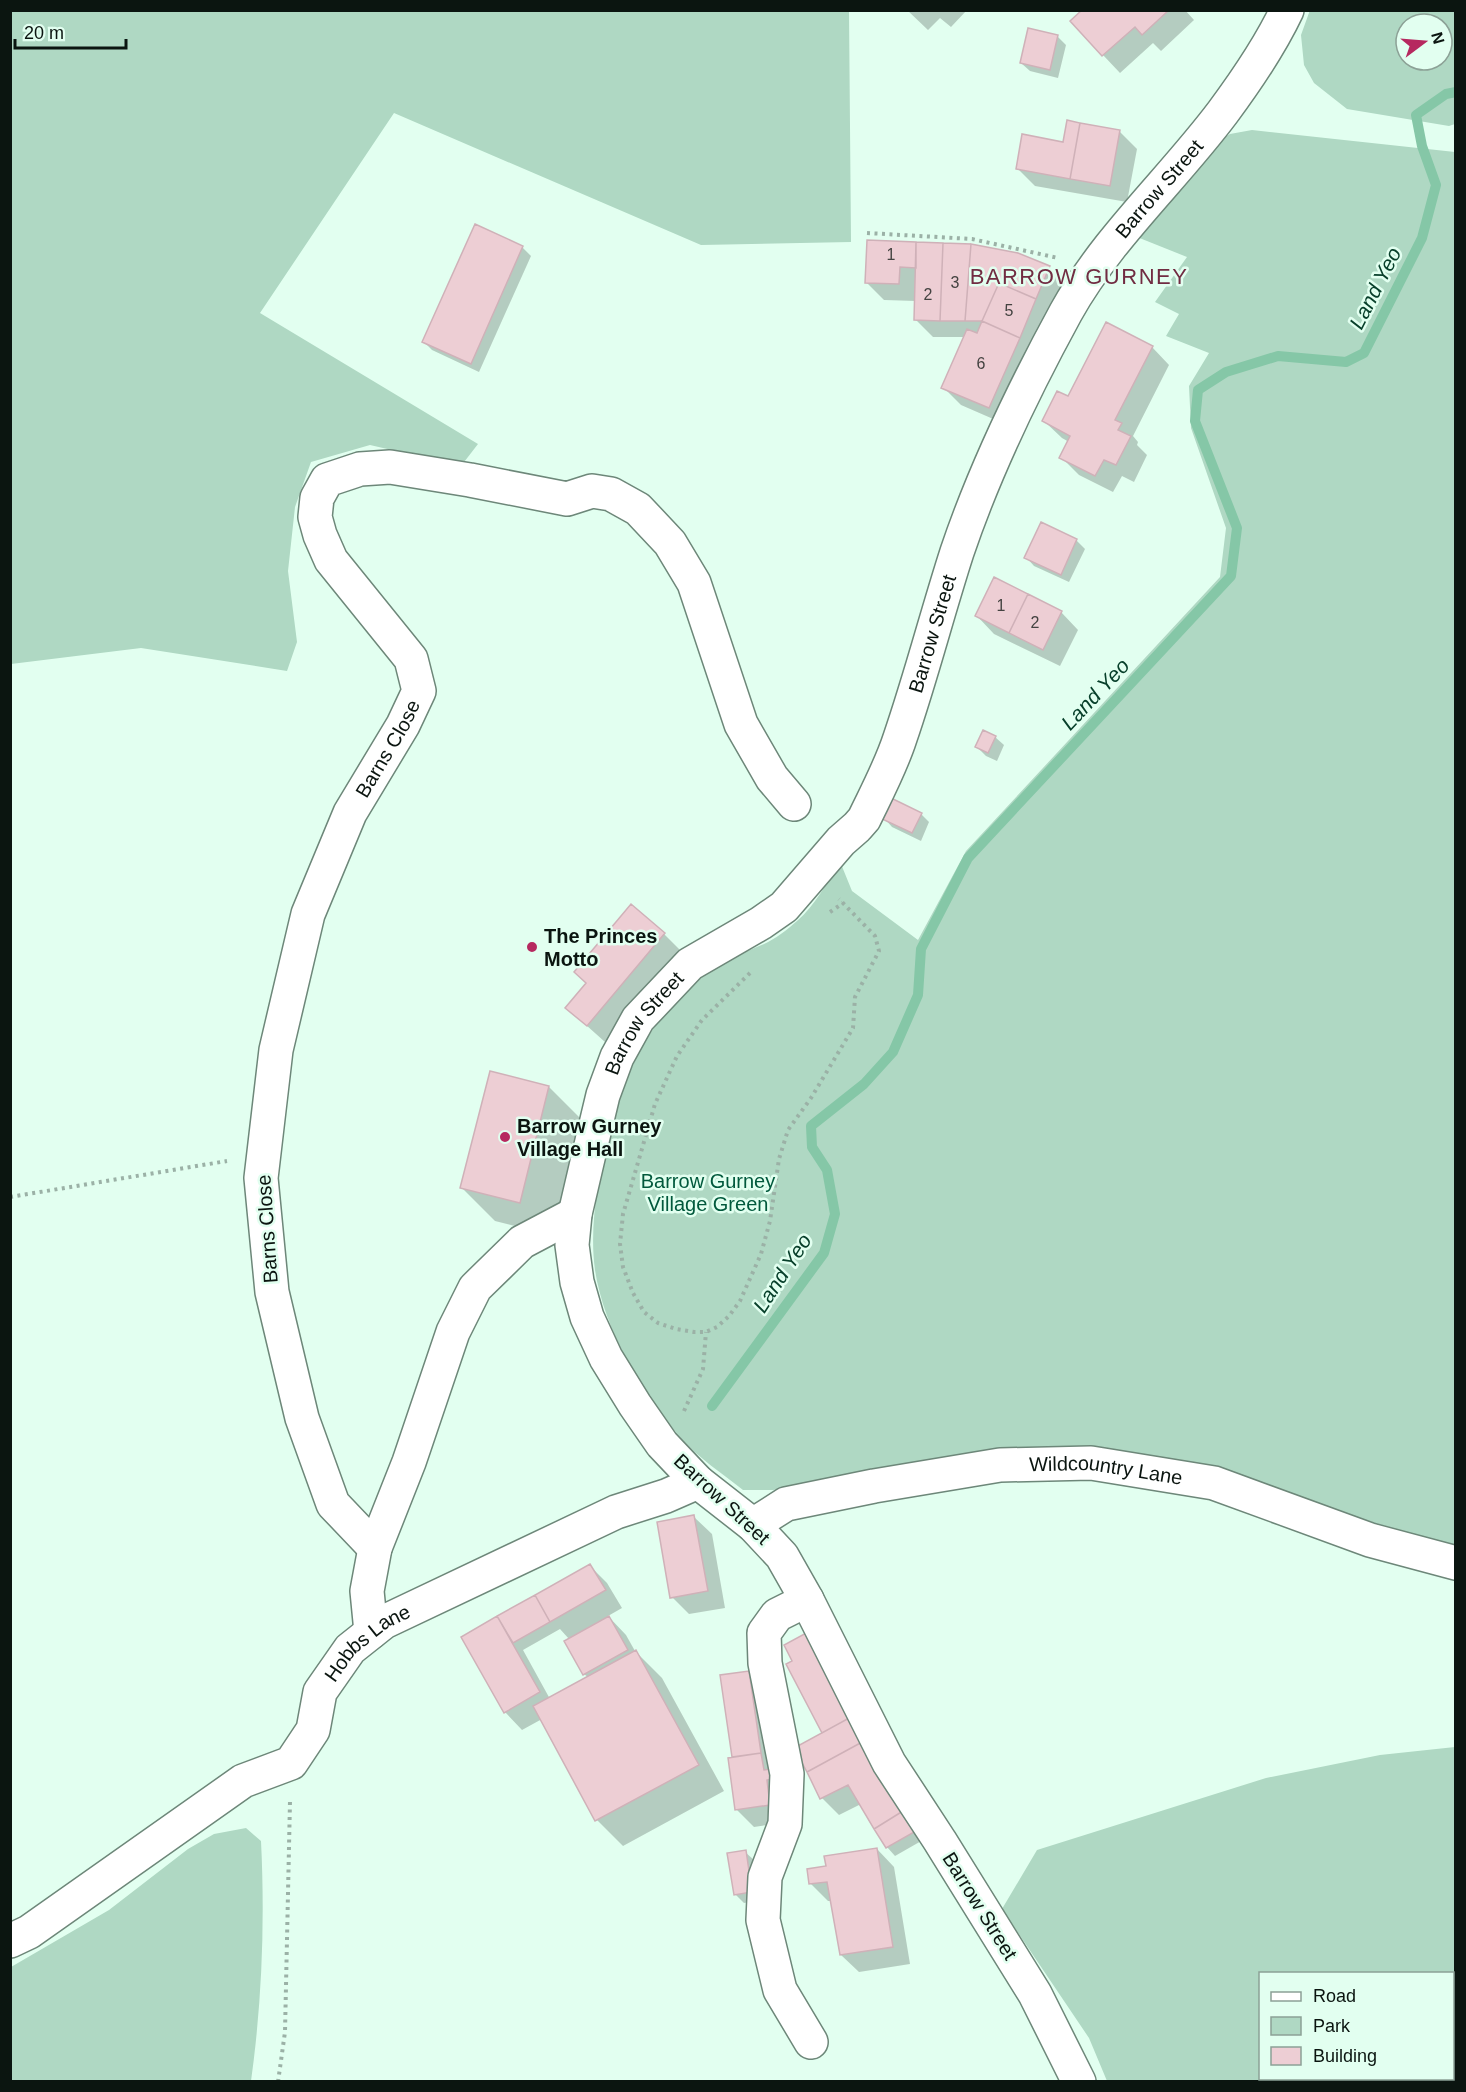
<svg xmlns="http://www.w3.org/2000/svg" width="1466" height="2092" font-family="Helvetica,sans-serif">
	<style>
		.green { fill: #afd8c3; fill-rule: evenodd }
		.shadow { fill: #0003; fill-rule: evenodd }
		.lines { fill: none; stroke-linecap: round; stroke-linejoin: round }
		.stream { stroke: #85c7a7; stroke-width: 10 }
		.building { fill: #edced4; stroke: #cfb1b8; stroke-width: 1.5 }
		.minor-casing { stroke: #6d8779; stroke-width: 36 }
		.major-casing { stroke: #6d8779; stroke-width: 36 }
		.path { stroke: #9bb1a6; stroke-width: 4; stroke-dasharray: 3 4.5; stroke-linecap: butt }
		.minor { stroke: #fff; stroke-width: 33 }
		.major { stroke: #fff; stroke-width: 33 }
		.poi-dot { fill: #b6295f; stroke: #e2fff0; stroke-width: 2 }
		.labels { text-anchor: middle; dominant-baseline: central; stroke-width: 5; stroke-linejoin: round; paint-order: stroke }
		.number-label { font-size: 16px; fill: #444341 }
		.street-label { font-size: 20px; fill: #0b1510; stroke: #e2fff0 }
		.poi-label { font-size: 20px; font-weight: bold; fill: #0b1510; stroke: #e2fff0; text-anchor: start }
		.park-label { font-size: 20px; fill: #01593c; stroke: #e2fff0 }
		.water-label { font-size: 21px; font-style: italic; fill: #08402b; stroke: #e2fff0 }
		.quarter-label { font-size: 22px; letter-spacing: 1.5px; fill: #712c42; stroke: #e2fff0 }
	</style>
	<rect width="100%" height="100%" fill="#e2fff0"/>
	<!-- green -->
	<path class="green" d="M 1310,10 L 1455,11 L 1455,124 L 1449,126 L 1347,109 L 1314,83 L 1304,65 L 1301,35 ZM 1406,24 L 1442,24 L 1442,60 L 1406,60 Z
		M 10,11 L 849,11 L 851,242 L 701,245 L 394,113 L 260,313 L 478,444 L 461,466 L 370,445 L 311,462 L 295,507 L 288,571 L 297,642 L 287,671 L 141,648 L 11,664 Z
		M 1252,130 L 1455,152 L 1455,1547 L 1296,1499 L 1214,1472 L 900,1470 L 773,1490 L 743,1490 C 723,1474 697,1457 681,1438 C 642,1394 604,1329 595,1270 C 589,1227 598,1178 609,1136 C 621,1088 639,1040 674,1003 C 690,986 709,970 730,959 C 741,953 753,949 764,944 C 775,939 787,930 797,921 C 816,905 825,883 841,864 L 852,891 L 918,940 L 966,851 L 1220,577 L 1226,528 L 1191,428 L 1189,386 L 1209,353 L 1166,336 L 1179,314 L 1155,302 L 1187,257 L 1137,237 L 1219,141 L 1230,134 Z
		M 1455,1747 L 1455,2081 L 1107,2081 L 1089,2038 L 1002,1909 L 1037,1850 L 1266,1778 L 1380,1755 ZM 1260,1974 L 1452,1974 L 1452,2078 L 1260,2078 Z
		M 246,1828 L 261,1841 C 265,1921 262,2002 251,2081 L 11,2081 L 11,1967 L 109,1910 L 188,1849 L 214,1834 Z"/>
	<!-- shadow -->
	<path class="shadow" d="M 907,10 L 967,10 L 951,27 L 940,18 L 928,30 Z
		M 1084,10 L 1185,10 L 1194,20 L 1161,51 L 1153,43 L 1120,73 L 1103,55 Z
		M 1057,36 L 1066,45 L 1058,78 L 1030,71 L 1021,63 Z
		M 1119,131 L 1137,149 L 1127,202 L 1035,186 L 1017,168 L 1064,144 Z
		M 868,241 L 1049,267 L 1067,285 L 1007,425 L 961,405 L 943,387 L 965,337 L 933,337 L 915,319 L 916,301 L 884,300 L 866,282 Z
		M 522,247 L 531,256 L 479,372 L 432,350 L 424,342 Z
		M 1152,347 L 1169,365 L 1133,436 L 1138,442 L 1137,445 L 1147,455 L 1134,482 L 1122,476 L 1113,492 L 1079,475 L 1061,457 L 1069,442 L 1062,438 L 1044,421 L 1069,398 Z
		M 1042,524 L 1077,541 L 1085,549 L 1069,582 L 1034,566 L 1026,557 Z
		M 1061,612 L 1078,630 L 1060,666 L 994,634 L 977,616 Z
		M 995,737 L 1004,745 L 997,761 L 986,756 L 977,747 Z
		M 921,814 L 929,822 L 921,841 L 892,827 L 884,818 Z
		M 664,934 L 681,951 L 605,1042 L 567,1008 Z
		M 491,1073 L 549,1087 L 583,1121 L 554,1236 L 495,1221 L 461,1187 Z
		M 694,1517 L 712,1534 L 725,1608 L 689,1614 L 672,1597 Z
		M 590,1566 L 607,1583 L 622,1608 L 608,1616 L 626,1635 L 635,1651 L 662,1678 L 724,1791 L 623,1846 L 597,1820 L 542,1719 L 522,1730 L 505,1712 L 463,1638 ZM 560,1629 L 569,1639 L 584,1674 L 589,1678 L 550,1699 L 523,1650 Z
		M 748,1672 L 766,1690 L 787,1822 L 754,1827 L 736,1809 L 734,1759 L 722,1676 Z
		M 824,1734 L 923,1840 L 895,1856 L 887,1847 L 861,1804 L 839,1815 L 822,1798 Z
		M 877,1849 L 894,1867 L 910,1964 L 859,1972 L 841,1955 L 832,1901 L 828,1901 L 811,1884 L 827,1868 Z
		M 745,1852 L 754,1860 L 760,1900 L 744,1903 L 735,1894 Z"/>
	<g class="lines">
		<!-- stream -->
		<path class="stream" d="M 712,1406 L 824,1253 L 835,1214 L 827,1170 L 812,1147 L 811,1126 L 864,1084 L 893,1052 L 918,995 L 921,949 L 968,858 L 1231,576 L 1237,528 L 1195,421 L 1198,390 L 1226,372 L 1278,356 L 1346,362 L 1364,353 L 1422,238 L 1436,185 L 1422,146 L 1416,115 L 1446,94 L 1456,92"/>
	</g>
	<!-- building -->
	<path class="building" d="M 1082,10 L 1169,10 L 1142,35 L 1135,27 L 1102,56 L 1070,21 Z
		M 1028,28 L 1058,35 L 1050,70 L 1020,63 Z
		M 1067,120 L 1080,123 L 1070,179 L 1016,169 L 1022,134 L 1063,142 Z
		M 1080,123 L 1120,130 L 1110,186 L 1070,179 Z
		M 475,224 L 523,246 L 471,364 L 422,342 Z
		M 867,240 L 916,242 L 916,268 L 900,267 L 899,284 L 865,283 Z
		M 916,242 L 943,243 L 940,321 L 914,320 Z
		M 943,243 L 971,244 L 965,321 L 940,321 Z
		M 971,244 L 1018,253 L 1050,266 L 1036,299 L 999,283 L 982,321 L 965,321 Z
		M 999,283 L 1036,299 L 1020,338 L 982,321 Z
		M 982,321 L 1020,338 L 989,408 L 941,388 L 967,329 L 977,333 Z
		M 1106,322 L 1153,346 L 1115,420 L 1122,423 L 1118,430 L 1131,436 L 1116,465 L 1104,460 L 1095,476 L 1059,458 L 1070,436 L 1042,421 L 1057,391 L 1068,396 Z
		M 1041,522 L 1077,539 L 1061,575 L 1024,558 Z
		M 994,577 L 1028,594 L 1009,633 L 975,616 Z
		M 1028,594 L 1062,611 L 1043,650 L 1009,633 Z
		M 983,730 L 996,736 L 988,753 L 975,747 Z
		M 891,798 L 922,813 L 912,833 L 882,819 Z
		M 631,904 L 665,933 L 587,1026 L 565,1008 L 586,983 L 574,972 Z
		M 490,1071 L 549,1086 L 520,1203 L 460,1188 Z
		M 694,1515 L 708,1591 L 670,1598 L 657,1522 Z
		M 590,1564 L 606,1590 L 550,1622 L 535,1595 Z
		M 535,1595 L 550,1622 L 513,1643 L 497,1616 Z
		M 497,1616 L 540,1692 L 504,1713 L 461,1637 Z
		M 609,1616 L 628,1650 L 583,1675 L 564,1641 Z
		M 808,1632 L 851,1717 L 822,1733 L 786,1664 L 792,1661 L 784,1645 Z
		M 636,1650 L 699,1765 L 595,1821 L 533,1706 Z
		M 749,1671 L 761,1753 L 732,1757 L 720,1675 Z
		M 851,1717 L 864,1741 L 807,1772 L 794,1748 Z
		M 864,1741 L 903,1811 L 874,1829 L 848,1785 L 820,1799 L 807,1772 Z
		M 761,1753 L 764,1770 L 771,1769 L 772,1779 L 767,1780 L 770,1805 L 735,1810 L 728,1758 Z
		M 903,1811 L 916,1831 L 886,1848 L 874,1829 Z
		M 877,1848 L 893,1947 L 840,1955 L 827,1882 L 809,1884 L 807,1869 L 826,1866 L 824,1856 Z
		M 746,1850 L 752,1892 L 734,1895 L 727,1853 Z"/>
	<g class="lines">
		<defs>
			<g id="minor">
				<path id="s1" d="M 753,1525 L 786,1504 L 874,1486 L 1000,1465 L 1091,1463 L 1214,1483 L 1370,1540 L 1456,1563"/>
				<path id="s2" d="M 375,1548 L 333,1504 L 302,1418 L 272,1292 L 261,1178 L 276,1050 L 308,914 L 350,813 L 403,725 L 419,691 L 411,659 L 331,560 L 320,535 L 315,517 L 317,498 L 327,480 L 360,469 L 390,467 L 470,480 L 567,499 L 592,491 L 611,494 L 638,509 L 670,543 L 694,583 L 741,724 L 772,778 L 794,804"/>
				<path d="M 807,1600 L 777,1615 L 764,1633 L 765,1663 L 787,1774 L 785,1824 L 765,1877 L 763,1920 L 780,1990 L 811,2042"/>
				<path d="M 371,1632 L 367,1591 L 375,1548 L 409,1462 L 453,1332 L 475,1288 L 522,1242 L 575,1214"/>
				<path id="s3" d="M 10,1941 L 29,1932 L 243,1781 L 291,1763 L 313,1730 L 320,1692 L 350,1649 L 384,1622 L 616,1512 L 666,1496 L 698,1482"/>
			</g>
			<g id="major">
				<path id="s4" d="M 1079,2082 L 1035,1994 L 940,1841 L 889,1763 L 807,1600 L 782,1556 L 753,1525 L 698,1482 L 662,1444 L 635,1405 L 606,1358 L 587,1317 L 577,1282 L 572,1245 L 575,1214 L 592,1141 L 603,1095 L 617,1057 L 638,1019 L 690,964 L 761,923 L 784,907 L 841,841 L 857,827 L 864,819 C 877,792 891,766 900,738 C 921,677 937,614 957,552 C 985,469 1024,389 1066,312 C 1107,238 1172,180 1223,112 C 1246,81 1270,46 1287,10"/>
			</g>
		</defs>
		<!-- minor casing -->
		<use href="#minor" class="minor-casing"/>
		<!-- major casing -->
		<use href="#major" class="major-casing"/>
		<!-- path -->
		<path class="path" d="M 867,233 L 972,239 L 1058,258
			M 830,912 L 843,903
			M 750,973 L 702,1020 L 677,1056 L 655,1104 L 623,1214 L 620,1244 L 623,1267 L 633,1293 L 644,1312 L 658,1323 L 676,1329 L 694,1332 L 706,1332 L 717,1327 L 729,1316 L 740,1301 L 761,1254 L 770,1221 L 779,1159 L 788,1130 L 811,1098 L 853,1028 L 855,997 L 879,951 L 875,936 L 839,899
			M 10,1197 L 227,1161
			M 684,1411 L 703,1369 L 706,1332
			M 278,2082 L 285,2032 L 290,1801"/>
		<!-- minor -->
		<use href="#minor" class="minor"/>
		<!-- major -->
		<use href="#major" class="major"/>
	</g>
	<!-- markers -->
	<g class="poi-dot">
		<circle cx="532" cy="947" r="6"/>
		<circle cx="505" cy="1137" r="6"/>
	</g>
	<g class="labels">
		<!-- number labels -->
		<g class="number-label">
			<text x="891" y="254">1</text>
			<text x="955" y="282">3</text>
			<text x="928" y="294">2</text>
			<text x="1009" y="310">5</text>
			<text x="981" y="363">6</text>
			<text x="1001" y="605">1</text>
			<text x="1035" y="622">2</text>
		</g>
		<!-- street labels -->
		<g class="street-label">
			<text stroke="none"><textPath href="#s4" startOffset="2235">Barrow Street</textPath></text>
			<text stroke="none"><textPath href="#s4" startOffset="1731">Barrow Street</textPath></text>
			<text stroke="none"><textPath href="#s2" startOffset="849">Barns Close</textPath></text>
			<text stroke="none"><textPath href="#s4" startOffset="1228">Barrow Street</textPath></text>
			<text transform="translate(267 1229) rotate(-94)">Barns Close</text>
			<text stroke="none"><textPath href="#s1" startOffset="363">Wildcountry Lane</textPath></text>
			<text transform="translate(722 1499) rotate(43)">Barrow Street</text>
			<text stroke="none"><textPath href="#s3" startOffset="482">Hobbs Lane</textPath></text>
			<text transform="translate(980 1906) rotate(58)">Barrow Street</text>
		</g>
		<!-- poi labels -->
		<g class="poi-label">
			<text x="544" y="936">The Princes<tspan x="544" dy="23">Motto</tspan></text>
			<text x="517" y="1126">Barrow Gurney<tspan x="517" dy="23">Village Hall</tspan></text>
		</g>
		<!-- park labels -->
		<g class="park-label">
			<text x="708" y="1181">Barrow Gurney<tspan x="708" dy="23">Village Green</tspan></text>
		</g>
		<!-- water labels -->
		<g class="water-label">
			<text transform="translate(1375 288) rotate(-63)">Land Yeo</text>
			<text transform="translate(1095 694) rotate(-47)">Land Yeo</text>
			<text transform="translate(782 1273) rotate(-57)">Land Yeo</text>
		</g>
		<!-- quarter labels -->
		<g class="quarter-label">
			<text x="1079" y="276">BARROW GURNEY</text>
		</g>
	</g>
	<!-- border -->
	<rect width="1466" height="2092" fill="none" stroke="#0b1510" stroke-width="24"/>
	<!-- legend -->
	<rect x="1259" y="1972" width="195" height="108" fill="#e2fff0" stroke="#8ca196" stroke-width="1.5"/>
	<rect x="1271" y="1992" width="30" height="9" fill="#ffffff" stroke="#8ca196" stroke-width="1.5"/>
	<text x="1313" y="2002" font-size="18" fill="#0b1510">Road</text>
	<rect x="1271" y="2017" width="30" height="18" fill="#afd8c3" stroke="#8ca196" stroke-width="1.5"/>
	<text x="1313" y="2032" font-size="18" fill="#0b1510">Park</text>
	<rect x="1271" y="2047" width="30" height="18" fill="#edced4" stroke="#8ca196" stroke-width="1.5"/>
	<text x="1313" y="2062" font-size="18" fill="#0b1510">Building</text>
	<!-- north arrow -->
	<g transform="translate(1424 42) rotate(74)"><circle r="28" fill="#e2fff0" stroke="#8ca196" stroke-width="1.5"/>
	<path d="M0-4.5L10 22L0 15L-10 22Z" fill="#b6295f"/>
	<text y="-9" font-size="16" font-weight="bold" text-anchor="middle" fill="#0b1510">N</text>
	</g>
	<!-- scale -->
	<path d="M15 39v9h111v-9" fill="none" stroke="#0b1510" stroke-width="3"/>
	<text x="24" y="39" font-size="18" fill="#0b1510" stroke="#e2fff0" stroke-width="4.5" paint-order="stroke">20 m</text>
</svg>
